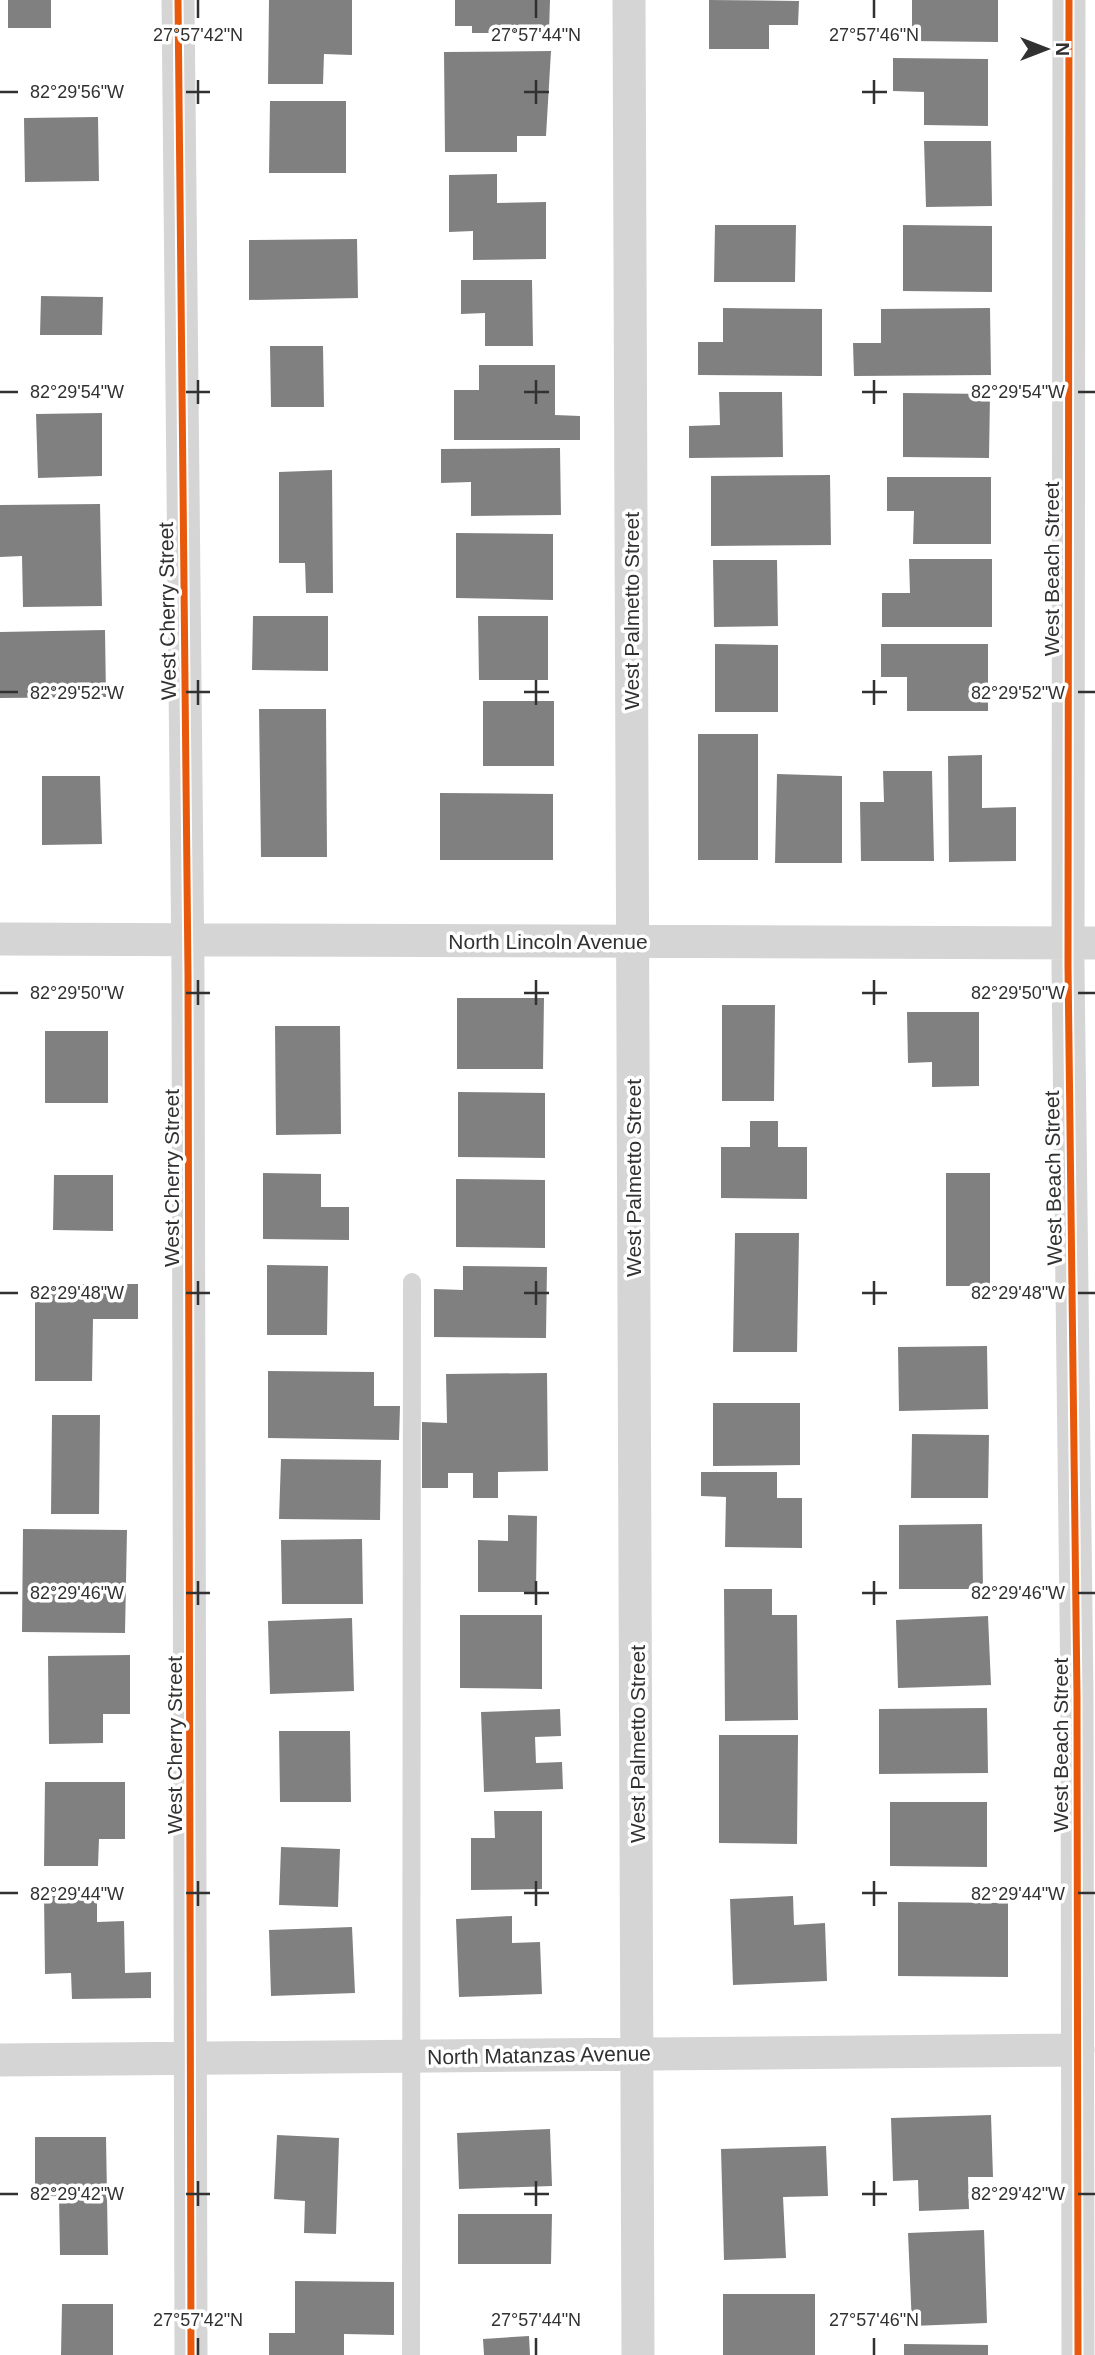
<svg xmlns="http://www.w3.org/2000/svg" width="1095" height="2355" font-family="Helvetica,sans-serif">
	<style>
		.building { fill: #808080 }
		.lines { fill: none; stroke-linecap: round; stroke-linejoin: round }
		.service { stroke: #d5d5d5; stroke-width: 18 }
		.minor { stroke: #d5d5d5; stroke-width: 33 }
		.cycleway-casing { stroke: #fff; stroke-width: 11 }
		.cycleway { stroke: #e8590c; stroke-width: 7 }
		.ticks { fill: none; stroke: #313131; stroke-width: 2.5 }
		.labels { text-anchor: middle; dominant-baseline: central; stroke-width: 7; stroke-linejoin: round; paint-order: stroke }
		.street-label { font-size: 21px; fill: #313131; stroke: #fff }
		.ticks-label { font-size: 18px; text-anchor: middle; fill: #313131; stroke: #fff; stroke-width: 7; stroke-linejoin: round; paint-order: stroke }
	</style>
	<rect width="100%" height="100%" fill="#fff"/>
	<!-- building -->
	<path class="building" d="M 8,0 L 51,0 L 51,28 L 8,28 Z
		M 269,0 L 352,0 L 352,55 L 324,54 L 323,84 L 268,84 Z
		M 455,0 L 550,0 L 549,33 L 472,33 L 472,26 L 455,26 Z
		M 709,0 L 799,1 L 798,25 L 769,25 L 769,49 L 709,49 Z
		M 912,0 L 998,0 L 998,42 L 912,41 Z
		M 551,51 L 546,136 L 517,136 L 517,152 L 445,152 L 444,52 Z
		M 893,58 L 988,59 L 988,126 L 924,125 L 924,92 L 893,91 Z
		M 270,101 L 346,101 L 346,173 L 269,173 Z
		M 98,117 L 99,181 L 25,182 L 24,118 Z
		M 924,141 L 991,141 L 992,206 L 926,207 Z
		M 497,174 L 497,203 L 546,202 L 546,259 L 473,260 L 473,231 L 449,232 L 449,175 Z
		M 715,225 L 796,225 L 795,282 L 714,282 Z
		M 903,225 L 992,226 L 992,292 L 903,291 Z
		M 357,239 L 358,298 L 249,300 L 249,240 Z
		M 461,280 L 532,280 L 533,346 L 485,346 L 485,313 L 461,314 Z
		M 41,296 L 103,297 L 102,335 L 40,335 Z
		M 723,308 L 822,309 L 822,376 L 698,375 L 698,342 L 723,342 Z
		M 990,308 L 991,375 L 854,376 L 853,343 L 881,343 L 881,309 Z
		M 270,346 L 323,346 L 324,407 L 271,407 Z
		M 479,365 L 555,365 L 555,415 L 580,416 L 580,440 L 454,440 L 454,390 L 479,390 Z
		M 719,392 L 782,392 L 783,457 L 689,458 L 689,426 L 720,425 Z
		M 903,393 L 990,394 L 989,458 L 903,457 Z
		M 102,413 L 102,476 L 38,478 L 36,414 Z
		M 560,448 L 561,515 L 471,516 L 471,482 L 441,483 L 441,449 Z
		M 332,470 L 333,593 L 306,593 L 305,563 L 279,563 L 279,472 Z
		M 830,475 L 831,545 L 711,546 L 711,476 Z
		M 887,477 L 991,477 L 991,544 L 913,544 L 914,511 L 887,511 Z
		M 100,504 L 102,606 L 23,607 L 22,556 L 0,557 L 0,505 Z
		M 456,533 L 553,534 L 553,600 L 456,598 Z
		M 909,559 L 992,559 L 992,627 L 882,627 L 882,593 L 910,593 Z
		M 713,560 L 777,560 L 778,626 L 714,627 Z
		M 253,616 L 328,616 L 328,671 L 252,670 Z
		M 478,616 L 548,616 L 548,680 L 479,680 Z
		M 105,630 L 106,697 L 0,698 L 0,632 Z
		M 715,644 L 778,645 L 778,712 L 715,712 Z
		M 881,644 L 988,644 L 988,711 L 907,711 L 907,677 L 881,677 Z
		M 483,701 L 554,701 L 554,766 L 483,766 Z
		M 259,709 L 326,709 L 327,857 L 261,857 Z
		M 698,734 L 758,734 L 758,860 L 698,860 Z
		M 982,755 L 982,808 L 1016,807 L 1016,861 L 949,862 L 948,756 Z
		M 883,771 L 932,771 L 934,861 L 861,861 L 860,802 L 884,802 Z
		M 777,774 L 842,776 L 842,863 L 775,863 Z
		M 42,776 L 100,776 L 102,844 L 42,845 Z
		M 440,793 L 553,794 L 553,860 L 440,860 Z
		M 457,998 L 544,998 L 543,1069 L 457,1069 Z
		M 722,1005 L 775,1005 L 774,1101 L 722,1101 Z
		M 907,1012 L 979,1012 L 979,1086 L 932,1087 L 932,1062 L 908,1063 Z
		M 275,1026 L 340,1026 L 341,1134 L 276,1135 Z
		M 45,1031 L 108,1031 L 108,1103 L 45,1103 Z
		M 458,1092 L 545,1093 L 545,1158 L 458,1157 Z
		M 750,1121 L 778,1121 L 778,1147 L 807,1147 L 807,1199 L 721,1198 L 721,1147 L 750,1147 Z
		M 263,1173 L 321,1174 L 321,1207 L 349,1207 L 349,1240 L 263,1239 Z
		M 946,1173 L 990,1173 L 990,1286 L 946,1286 Z
		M 54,1175 L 113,1175 L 113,1231 L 53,1230 Z
		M 456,1179 L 545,1180 L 545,1248 L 456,1247 Z
		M 735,1233 L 799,1233 L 797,1352 L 733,1352 Z
		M 267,1265 L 328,1266 L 327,1335 L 267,1335 Z
		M 463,1266 L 547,1267 L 546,1338 L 434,1337 L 434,1289 L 463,1290 Z
		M 35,1284 L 138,1284 L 138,1319 L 93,1319 L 92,1381 L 35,1381 Z
		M 987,1346 L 988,1409 L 899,1411 L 898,1347 Z
		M 268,1371 L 374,1372 L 374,1406 L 400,1406 L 399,1440 L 268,1438 Z
		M 547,1373 L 548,1471 L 498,1472 L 498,1498 L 473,1498 L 473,1473 L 448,1473 L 448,1488 L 422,1488 L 422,1422 L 447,1423 L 446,1374 Z
		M 713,1403 L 800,1403 L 800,1465 L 713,1466 Z
		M 52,1415 L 100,1415 L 99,1514 L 51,1514 Z
		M 912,1434 L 989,1435 L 988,1498 L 911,1498 Z
		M 281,1459 L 381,1460 L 380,1520 L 279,1519 Z
		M 701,1472 L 777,1472 L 777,1498 L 802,1498 L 802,1548 L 725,1547 L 726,1497 L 701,1496 Z
		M 508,1515 L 537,1516 L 536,1592 L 478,1592 L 478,1540 L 508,1541 Z
		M 982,1524 L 983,1589 L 899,1589 L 899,1525 Z
		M 23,1529 L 127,1530 L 125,1633 L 22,1632 Z
		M 362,1539 L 363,1604 L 282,1604 L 281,1540 Z
		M 724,1589 L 772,1589 L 772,1615 L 797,1615 L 798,1720 L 725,1721 Z
		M 460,1615 L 542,1615 L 542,1689 L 460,1688 Z
		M 988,1616 L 991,1685 L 898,1688 L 896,1620 Z
		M 352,1618 L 354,1691 L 270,1694 L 268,1621 Z
		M 130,1655 L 130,1714 L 103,1714 L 103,1743 L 49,1744 L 48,1656 Z
		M 987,1708 L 988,1773 L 879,1774 L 879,1709 Z
		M 560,1709 L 561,1736 L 535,1737 L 536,1763 L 562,1762 L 563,1789 L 484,1792 L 481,1712 Z
		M 279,1731 L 350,1731 L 351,1802 L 280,1802 Z
		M 719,1735 L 798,1735 L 797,1844 L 719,1843 Z
		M 45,1782 L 125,1782 L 125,1839 L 99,1839 L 98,1866 L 44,1866 Z
		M 890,1802 L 987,1802 L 987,1867 L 890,1866 Z
		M 494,1811 L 542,1811 L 542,1889 L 471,1890 L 471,1838 L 495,1838 Z
		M 281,1847 L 340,1849 L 338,1907 L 279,1905 Z
		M 44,1896 L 97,1896 L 97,1922 L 124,1921 L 125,1973 L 151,1972 L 151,1998 L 72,1999 L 71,1973 L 45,1974 Z
		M 793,1896 L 794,1925 L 825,1923 L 827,1981 L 733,1985 L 730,1899 Z
		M 898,1902 L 1008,1903 L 1008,1977 L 898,1976 Z
		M 512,1916 L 512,1943 L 540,1942 L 542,1994 L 459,1997 L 456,1919 Z
		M 352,1927 L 355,1993 L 271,1996 L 269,1930 Z
		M 991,2115 L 993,2177 L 968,2177 L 969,2209 L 919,2211 L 918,2180 L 893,2181 L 891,2118 Z
		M 550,2129 L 552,2186 L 459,2189 L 457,2133 Z
		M 277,2135 L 339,2138 L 336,2234 L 304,2233 L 305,2201 L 274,2199 Z
		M 35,2137 L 106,2137 L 108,2255 L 60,2255 L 59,2196 L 35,2197 Z
		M 826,2146 L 828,2196 L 783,2197 L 786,2258 L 724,2260 L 721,2149 Z
		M 458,2214 L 552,2214 L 551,2264 L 458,2264 Z
		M 984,2230 L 987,2323 L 912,2326 L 908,2233 Z
		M 295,2281 L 394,2282 L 394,2335 L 344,2334 L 344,2355 L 269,2355 L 269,2333 L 295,2333 Z
		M 723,2294 L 815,2294 L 815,2355 L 723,2355 Z
		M 62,2304 L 113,2304 L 113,2355 L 61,2355 Z
		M 529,2336 L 530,2355 L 484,2355 L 483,2339 Z
		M 904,2344 L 988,2345 L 988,2355 L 904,2355 Z"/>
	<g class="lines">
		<!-- service -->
		<path class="service" d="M 411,2355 L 412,1282"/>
		<!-- minor -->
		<path class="minor" d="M 178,0 L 188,975 L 191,2355
			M 629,0 L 638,2355
			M 1069,0 L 1068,966 L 1077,1696 L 1078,2355
			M 0,939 L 1095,943
			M 0,2060 L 1078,2050"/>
		<defs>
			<path id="cycleway" d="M 178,0 L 188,975 L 191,2355
				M 1069,0 L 1068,966 L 1077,1696 L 1078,2355"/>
		</defs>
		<!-- cycleway casing -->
		<use href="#cycleway" class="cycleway-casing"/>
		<!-- cycleway -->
		<use href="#cycleway" class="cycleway"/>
	</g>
	<!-- ticks -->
	<path class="ticks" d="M 198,0 L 198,18M 536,0 L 536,18M 874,0 L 874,18M 198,80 L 198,104M 536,80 L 536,104M 874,80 L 874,104M 0,92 L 18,92M 186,92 L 210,92M 524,92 L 549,92M 862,92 L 887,92M 198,380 L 198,404M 536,380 L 536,404M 874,380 L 874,404M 0,392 L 18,392M 186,392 L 210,392M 524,392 L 549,392M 862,392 L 887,392M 1078,392 L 1095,392M 198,680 L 198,705M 536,680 L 536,705M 874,680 L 874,705M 0,692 L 18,692M 186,692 L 210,692M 524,692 L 549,692M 862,692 L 887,692M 1078,692 L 1095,692M 198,980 L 198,1005M 536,980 L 536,1005M 874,980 L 874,1005M 0,993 L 18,993M 186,993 L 210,993M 524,993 L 549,993M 862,993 L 887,993M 1078,993 L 1095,993M 198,1281 L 198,1305M 536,1281 L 536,1305M 874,1281 L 874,1305M 0,1293 L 18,1293M 186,1293 L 210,1293M 524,1293 L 549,1293M 862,1293 L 887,1293M 1078,1293 L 1095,1293M 198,1581 L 198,1605M 536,1581 L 536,1605M 874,1581 L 874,1605M 0,1593 L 18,1593M 186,1593 L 210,1593M 524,1593 L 549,1593M 862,1593 L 887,1593M 1078,1593 L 1095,1593M 198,1881 L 198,1906M 536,1881 L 536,1906M 874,1881 L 874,1906M 0,1893 L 18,1893M 186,1893 L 210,1893M 524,1893 L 549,1893M 862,1893 L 887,1893M 1078,1893 L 1095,1893M 198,2181 L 198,2206M 536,2181 L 536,2206M 874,2181 L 874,2206M 0,2194 L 18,2194M 186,2194 L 210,2194M 524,2194 L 549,2194M 862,2194 L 887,2194M 1078,2194 L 1095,2194M 198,2338 L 198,2355M 536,2338 L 536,2355M 874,2338 L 874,2355"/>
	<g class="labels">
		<!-- street labels -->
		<g class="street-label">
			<text transform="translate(1051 569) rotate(-90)">West Beach Street</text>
			<text transform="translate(167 611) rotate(-91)">West Cherry Street</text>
			<text transform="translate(631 611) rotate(-90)">West Palmetto Street</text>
			<text x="548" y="941">North Lincoln Avenue</text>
			<text transform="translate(171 1178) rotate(-90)">West Cherry Street</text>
			<text transform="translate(633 1178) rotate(-90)">West Palmetto Street</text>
			<text transform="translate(1053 1178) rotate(-91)">West Beach Street</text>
			<text transform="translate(637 1744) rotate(-90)">West Palmetto Street</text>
			<text transform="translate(174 1745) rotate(-90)">West Cherry Street</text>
			<text transform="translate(1060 1745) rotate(-90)">West Beach Street</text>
			<text transform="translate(539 2055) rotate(-1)">North Matanzas Avenue</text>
		</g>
	</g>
	<g class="ticks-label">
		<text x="198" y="41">27°57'42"N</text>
		<text x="536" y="41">27°57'44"N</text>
		<text x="874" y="41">27°57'46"N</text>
		<text x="77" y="98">82°29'56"W</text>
		<text x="1018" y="398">82°29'54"W</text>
		<text x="77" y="398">82°29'54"W</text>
		<text x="77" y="699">82°29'52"W</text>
		<text x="1018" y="699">82°29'52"W</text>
		<text x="77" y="999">82°29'50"W</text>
		<text x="1018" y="999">82°29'50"W</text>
		<text x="1018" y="1299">82°29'48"W</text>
		<text x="77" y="1299">82°29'48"W</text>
		<text x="1018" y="1599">82°29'46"W</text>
		<text x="77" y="1599">82°29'46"W</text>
		<text x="1018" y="1900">82°29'44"W</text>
		<text x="77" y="1900">82°29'44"W</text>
		<text x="77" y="2200">82°29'42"W</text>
		<text x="1018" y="2200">82°29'42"W</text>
		<text x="198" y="2326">27°57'42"N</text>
		<text x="536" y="2326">27°57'44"N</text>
		<text x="874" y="2326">27°57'46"N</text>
	</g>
	<!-- north arrow -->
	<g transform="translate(1046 49) rotate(90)" stroke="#ffffff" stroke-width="5" paint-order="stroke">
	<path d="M0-5L12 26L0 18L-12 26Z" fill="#313131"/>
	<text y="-10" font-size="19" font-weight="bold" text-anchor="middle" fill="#313131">N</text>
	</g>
</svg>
